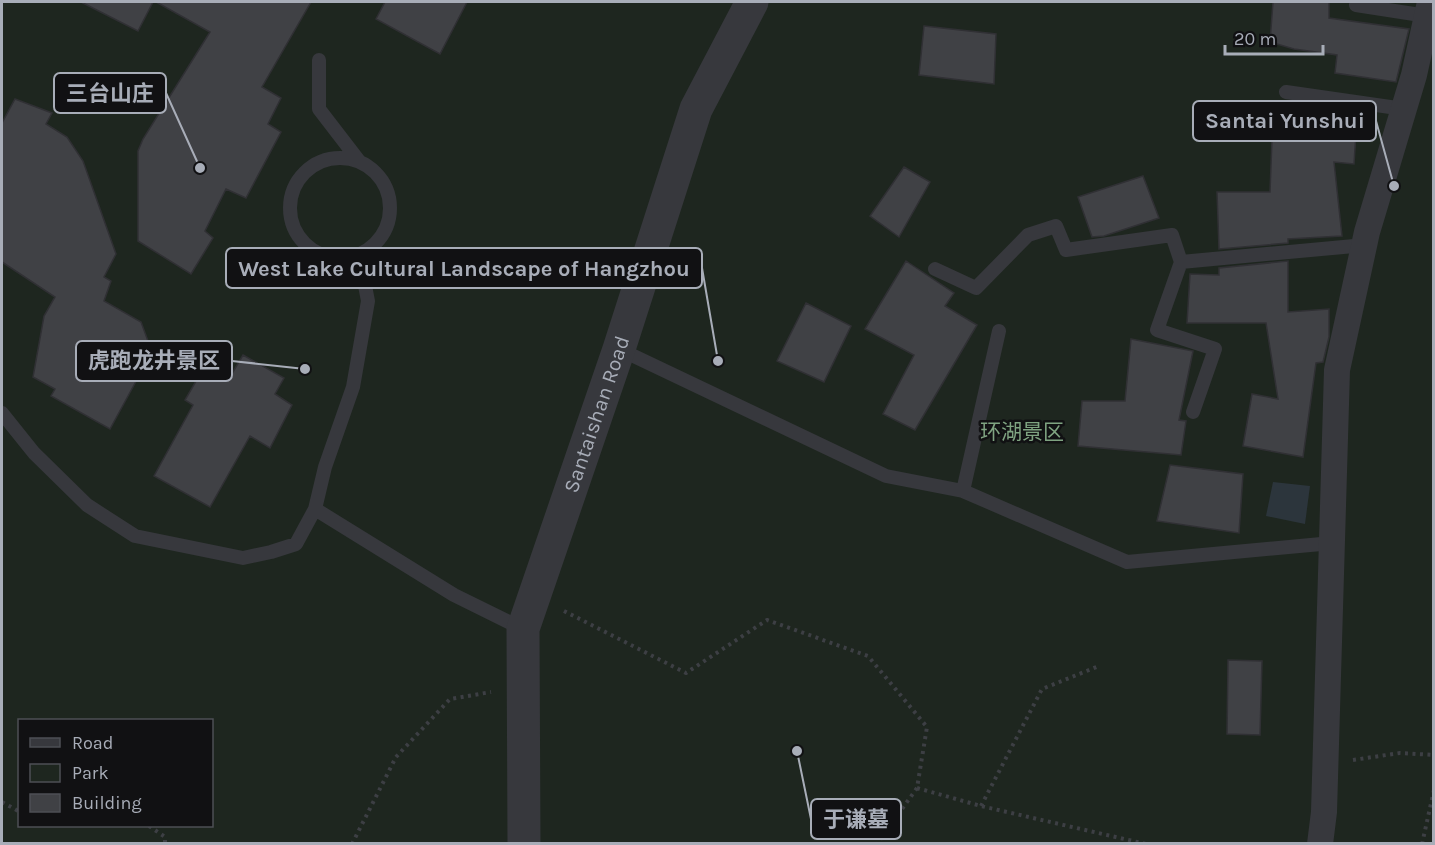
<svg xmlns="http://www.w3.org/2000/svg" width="1435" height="845" font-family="Karla,'Noto Sans SC',sans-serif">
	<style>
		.green { fill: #1e261f; fill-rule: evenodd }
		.water { fill: #2c353c }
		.building { fill: #404145; stroke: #303034; stroke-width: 1.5 }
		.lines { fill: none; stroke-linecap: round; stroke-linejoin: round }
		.path { stroke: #3d3f44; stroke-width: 4; stroke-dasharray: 3 4.5; stroke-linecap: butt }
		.service { stroke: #37383d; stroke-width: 14 }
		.minor { stroke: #37383d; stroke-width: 26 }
		.tertiary { stroke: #37383d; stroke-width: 33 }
		.labels { text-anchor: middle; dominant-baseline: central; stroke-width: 5; stroke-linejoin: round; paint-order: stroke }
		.street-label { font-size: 21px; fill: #a8adb8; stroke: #111113 }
		.park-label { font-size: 21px; fill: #7fa381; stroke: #111113 }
		.leader { fill: none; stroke: #a8adb8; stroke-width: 2 }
		.callout-dot { fill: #a8adb8; stroke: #111113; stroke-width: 2 }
		.callout { fill: #111113; stroke: #a8adb8; stroke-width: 2 }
		.callout-label { font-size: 22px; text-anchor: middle; font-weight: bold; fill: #a8adb8 }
	</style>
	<rect width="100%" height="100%" fill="#161618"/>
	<!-- green -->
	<path class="green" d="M 2,2 L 1433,2 L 1433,843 L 2,844 ZM 20,720 L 212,720 L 212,826 L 20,826 Z"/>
	<!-- water -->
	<path class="water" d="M 1273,482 L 1310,486 L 1305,524 L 1266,516 Z"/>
	<!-- building -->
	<path class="building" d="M 81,2 L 153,2 L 138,31 Z
		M 156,2 L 311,2 L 262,87 L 281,98 L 268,124 L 281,132 L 246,198 L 226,189 L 205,231 L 213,238 L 191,274 L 138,241 L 138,151 L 143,139 L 210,32 Z
		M 385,2 L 467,2 L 440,54 L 376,19 Z
		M 1273,2 L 1329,2 L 1329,18 L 1409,29 L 1396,82 L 1335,73 L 1337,55 L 1294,49 L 1270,42 Z
		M 924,26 L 996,34 L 994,84 L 919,75 Z
		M 15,99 L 52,113 L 46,124 L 67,137 L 83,161 L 116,254 L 104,277 L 111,281 L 104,301 L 141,322 L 152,352 L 110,429 L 51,396 L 55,389 L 33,377 L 44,316 L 55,297 L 2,262 L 2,123 Z
		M 1273,112 L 1357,117 L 1354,164 L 1334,162 L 1342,236 L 1288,239 L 1288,243 L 1219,249 L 1217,192 L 1270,192 Z
		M 904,167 L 930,182 L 899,237 L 870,216 Z
		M 1143,176 L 1159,218 L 1104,236 L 1092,237 L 1078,197 Z
		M 906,261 L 954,293 L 945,306 L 977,325 L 915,430 L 883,414 L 914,355 L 865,329 Z
		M 1288,261 L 1288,312 L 1329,309 L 1329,337 L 1323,362 L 1316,363 L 1303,457 L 1243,446 L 1252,394 L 1278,399 L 1266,323 L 1187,323 L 1190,274 L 1219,275 L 1219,268 Z
		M 806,303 L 851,326 L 824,382 L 777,361 Z
		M 1131,339 L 1193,351 L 1179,420 L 1186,421 L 1181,455 L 1078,446 L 1082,401 L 1125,401 Z
		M 243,355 L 284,378 L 275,394 L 292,405 L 270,448 L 250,436 L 210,507 L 154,476 L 193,405 L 185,400 L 206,364 L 230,377 Z
		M 1170,465 L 1243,474 L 1239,533 L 1157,521 Z
		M 1228,660 L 1262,661 L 1260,735 L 1227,734 Z"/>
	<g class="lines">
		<!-- path -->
		<path class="path" d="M 564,611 L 686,673 L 767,620 L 868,656 L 927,727 L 917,788 L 877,844
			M 1353,760 L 1400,753 L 1434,755
			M 917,788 L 981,806 L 1146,844
			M 2,802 L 20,812
			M 981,806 L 1042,689 L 1099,666
			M 149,826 L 165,837 L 165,844
			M 352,844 L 396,757 L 450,699 L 491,692
			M 1422,844 L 1434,790"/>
		<!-- service -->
		<path class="service" d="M 1356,5 L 1427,16
			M 319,60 L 319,109 L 359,161
			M 1286,92 L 1404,109
			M290 208a50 50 0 1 1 100 0a50 50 0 1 1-100 0Z
			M 1181,262 L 1365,245
			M 935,269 L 976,288 L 1028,235 L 1056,226 L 1066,250 L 1172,235 L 1181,262 L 1157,330 L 1215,349 L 1193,412
			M 999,331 L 963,491 L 1127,562 L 1332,543
			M 619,349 L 886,476 L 963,491
			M 2,413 L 34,453 L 87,505 L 135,536 L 243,558 L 271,552 L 296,544 L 315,509 L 325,467 L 353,387 L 368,301 L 359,255
			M 315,509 L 454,595 L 523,629"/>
		<!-- minor -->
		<path class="minor" d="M 1320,844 L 1324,812 L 1337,370 L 1367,232 L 1414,75 L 1430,2"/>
		<!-- tertiary -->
		<path class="tertiary" id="s1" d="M 524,844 L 523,629 L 619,349 L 696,109 L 752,2"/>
	</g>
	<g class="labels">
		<!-- street labels -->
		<g class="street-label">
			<text stroke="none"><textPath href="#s1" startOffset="442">Santaishan Road</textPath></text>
		</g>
		<!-- park labels -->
		<g class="park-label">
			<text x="1022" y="432">环湖景区</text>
		</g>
	</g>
	<!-- callouts -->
	<path class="leader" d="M200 168L166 93M1394 186L1376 121M718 361L702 268M305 369L232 361M797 751L811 819"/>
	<g class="callout-dot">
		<circle cx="200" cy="168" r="6"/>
		<circle cx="1394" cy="186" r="6"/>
		<circle cx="718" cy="361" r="6"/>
		<circle cx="305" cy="369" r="6"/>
		<circle cx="797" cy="751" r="6"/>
	</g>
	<g class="callout">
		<rect x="54" y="73" width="112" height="40" rx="6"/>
		<rect x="1193" y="101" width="183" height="40" rx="6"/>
		<rect x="226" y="248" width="476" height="40" rx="6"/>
		<rect x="76" y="341" width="156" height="40" rx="6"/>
		<rect x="811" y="799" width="90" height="40" rx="6"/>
	</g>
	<g class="callout-label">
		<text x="110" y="101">三台山庄</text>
		<text x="1285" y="128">Santai Yunshui</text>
		<text x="464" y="276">West Lake Cultural Landscape of Hangzhou</text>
		<text x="154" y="368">虎跑龙井景区</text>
		<text x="856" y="827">于谦墓</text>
	</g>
	<!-- border -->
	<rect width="1435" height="845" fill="none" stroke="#a8adb8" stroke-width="6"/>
	<!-- legend -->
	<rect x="18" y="719" width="195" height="108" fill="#111113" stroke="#4d4f55" stroke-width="1.5"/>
	<rect x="30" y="738" width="30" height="9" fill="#37383d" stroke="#4d4f55" stroke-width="1.5"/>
	<text x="72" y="749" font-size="18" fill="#a8adb8">Road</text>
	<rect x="30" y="764" width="30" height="18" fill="#1e261f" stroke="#4d4f55" stroke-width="1.5"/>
	<text x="72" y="779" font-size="18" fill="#a8adb8">Park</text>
	<rect x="30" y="794" width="30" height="18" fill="#404145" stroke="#4d4f55" stroke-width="1.5"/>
	<text x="72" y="809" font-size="18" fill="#a8adb8">Building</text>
	<!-- scale -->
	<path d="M1225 45v9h98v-9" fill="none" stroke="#a8adb8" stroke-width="3"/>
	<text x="1234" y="45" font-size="18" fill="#a8adb8" stroke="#111113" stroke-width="4.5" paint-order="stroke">20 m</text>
</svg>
